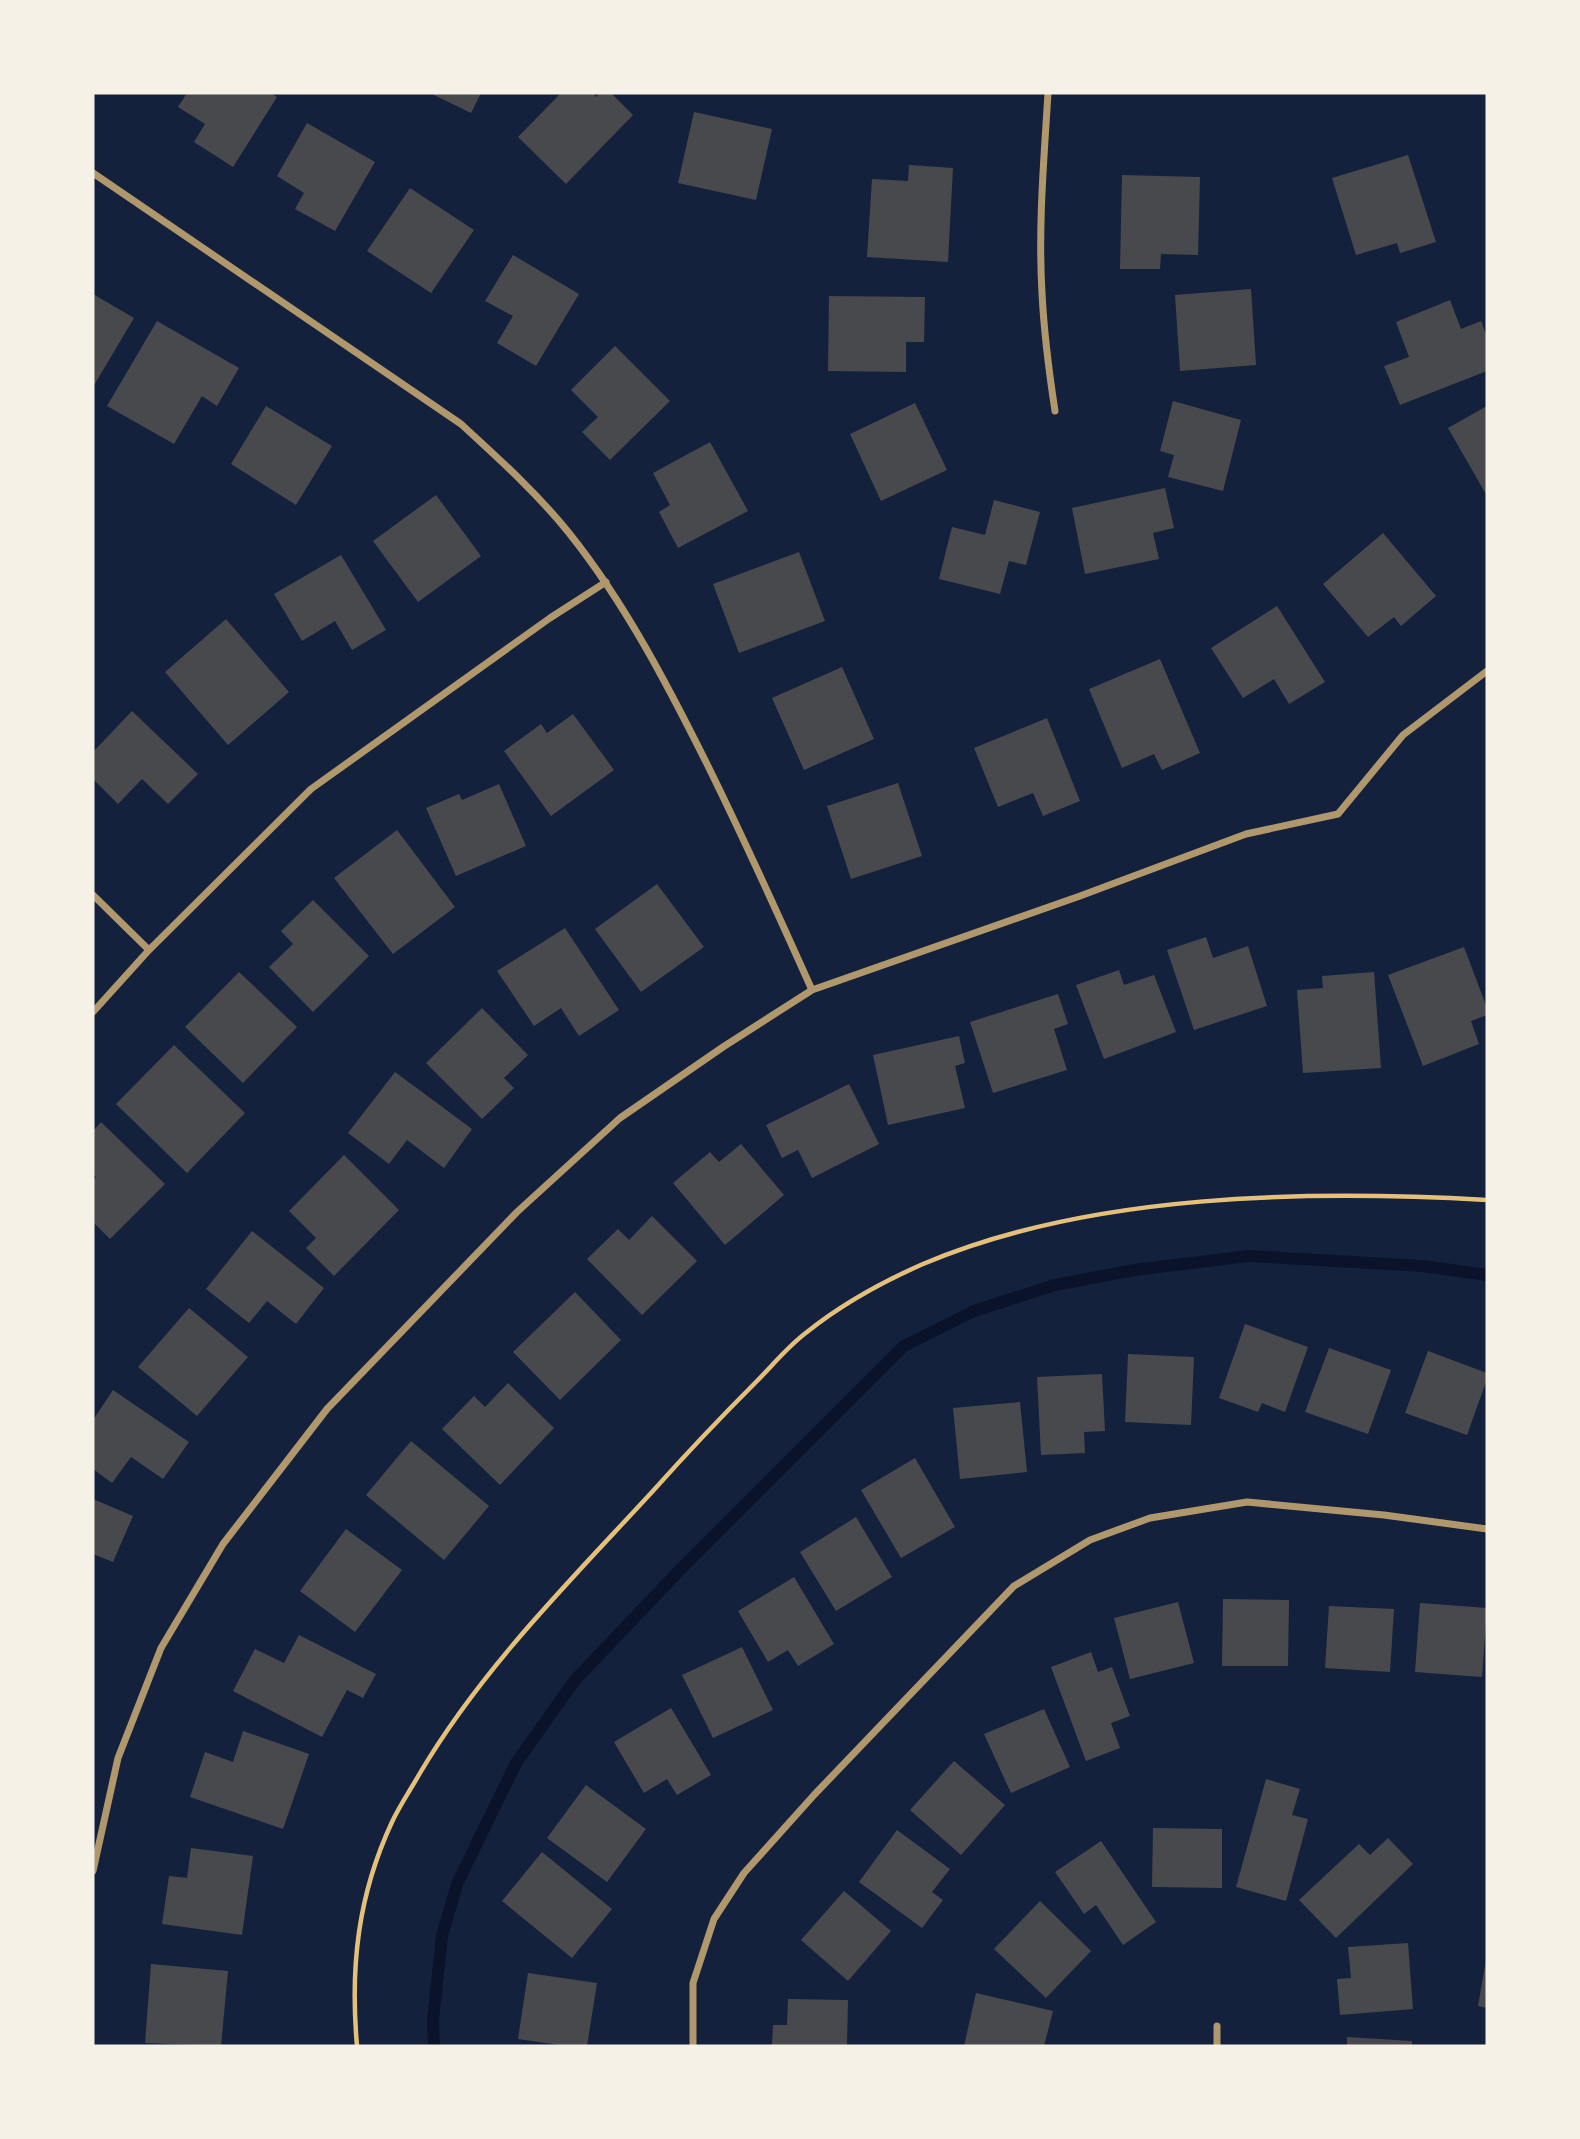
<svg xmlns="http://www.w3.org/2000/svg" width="1580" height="2139" font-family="Georgia,serif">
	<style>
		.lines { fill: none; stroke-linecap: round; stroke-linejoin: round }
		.stream { stroke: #0b132b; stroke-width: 12 }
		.building { fill: #48494c }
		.path { stroke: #e5c07b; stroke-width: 4.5 }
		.minor { stroke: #b1986c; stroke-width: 7 }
	</style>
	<rect width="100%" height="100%" fill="#14213d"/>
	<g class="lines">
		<!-- stream -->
		<path class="stream" d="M 434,2046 L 433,2020 L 442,1936 L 457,1884 L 516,1763 L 575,1680 L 678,1572 L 904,1346 L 974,1311 L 1055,1285 L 1134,1270 L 1249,1256 L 1423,1266 L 1487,1275"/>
	</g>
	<!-- building -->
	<path class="building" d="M 187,93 L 270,93 L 277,97 L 233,167 L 194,142 L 205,124 L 178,107 Z
		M 430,93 L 481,93 L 471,113 Z
		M 561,93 L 593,93 L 596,97 L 600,93 L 611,93 L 633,115 L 566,184 L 518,137 Z
		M 694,112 L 772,129 L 756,200 L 678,183 Z
		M 307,123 L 375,162 L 335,231 L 295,209 L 304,193 L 277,176 Z
		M 1408,155 L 1436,242 L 1400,253 L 1397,243 L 1356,255 L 1332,178 Z
		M 909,165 L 953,168 L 948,262 L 867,257 L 872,179 L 908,181 Z
		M 1122,175 L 1200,177 L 1198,255 L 1161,254 L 1160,269 L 1120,269 Z
		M 410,188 L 474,230 L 431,293 L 367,251 Z
		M 513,255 L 579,294 L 536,366 L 497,343 L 513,316 L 485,301 Z
		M 1251,289 L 1256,365 L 1180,371 L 1175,295 Z
		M 93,294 L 134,318 L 93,387 Z
		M 829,296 L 925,297 L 924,342 L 906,342 L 906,372 L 828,371 Z
		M 1450,300 L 1461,329 L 1481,321 L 1487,337 L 1487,371 L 1400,405 L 1384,366 L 1409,357 L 1396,322 Z
		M 157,321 L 239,368 L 217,406 L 202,396 L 174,444 L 107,406 Z
		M 615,346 L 670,401 L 610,460 L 582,432 L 598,417 L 571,390 Z
		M 1173,401 L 1241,420 L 1223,491 L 1168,477 L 1174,455 L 1160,451 Z
		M 915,403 L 947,470 L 881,501 L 850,434 Z
		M 266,406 L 332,446 L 296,505 L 231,464 Z
		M 1487,406 L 1487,496 L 1448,428 Z
		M 710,442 L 748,511 L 678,548 L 659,512 L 670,505 L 653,473 Z
		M 1165,488 L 1174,528 L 1153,533 L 1159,559 L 1085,574 L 1072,508 Z
		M 436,495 L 481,556 L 418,602 L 373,541 Z
		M 994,500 L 1040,512 L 1026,565 L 1009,561 L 1000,594 L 939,579 L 952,527 L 985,535 Z
		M 1383,533 L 1436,596 L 1401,626 L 1394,617 L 1368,637 L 1323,584 Z
		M 799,552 L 825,621 L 739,653 L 713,584 Z
		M 341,555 L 386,630 L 352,650 L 335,621 L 302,641 L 274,594 Z
		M 1277,606 L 1325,682 L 1289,704 L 1274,679 L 1243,698 L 1211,648 Z
		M 226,619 L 289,692 L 228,745 L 165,672 Z
		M 1160,659 L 1200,753 L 1162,770 L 1154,754 L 1122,768 L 1089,689 Z
		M 842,667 L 874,739 L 804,770 L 772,698 Z
		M 132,711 L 198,774 L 168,804 L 142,779 L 118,804 L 93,779 L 93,752 Z
		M 573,714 L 614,770 L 551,816 L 504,751 L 541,724 L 547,733 Z
		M 1047,718 L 1080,801 L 1043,816 L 1033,793 L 998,807 L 974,748 Z
		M 898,783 L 922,856 L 851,879 L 827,806 Z
		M 499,784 L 526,846 L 456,876 L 426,808 L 459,794 L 462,800 Z
		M 397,830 L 455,907 L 393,954 L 334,878 Z
		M 657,884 L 704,947 L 641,992 L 595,929 Z
		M 313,900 L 369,956 L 313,1012 L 269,967 L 293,944 L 281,931 Z
		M 565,928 L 619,1010 L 579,1036 L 561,1008 L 534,1026 L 497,971 Z
		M 1206,937 L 1213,958 L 1248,946 L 1267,1006 L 1194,1030 L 1167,950 Z
		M 1464,947 L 1487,1008 L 1487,1015 L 1471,1021 L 1479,1044 L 1423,1066 L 1388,975 Z
		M 1119,970 L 1124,985 L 1154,975 L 1176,1032 L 1104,1059 L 1076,985 Z
		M 239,972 L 297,1027 L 243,1083 L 185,1027 Z
		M 1374,972 L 1381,1068 L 1303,1073 L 1297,990 L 1323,988 L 1322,976 Z
		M 1058,994 L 1068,1024 L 1054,1029 L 1067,1070 L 993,1093 L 970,1022 Z
		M 482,1008 L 528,1055 L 504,1078 L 514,1088 L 482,1119 L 426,1063 Z
		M 959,1036 L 965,1063 L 955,1066 L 965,1108 L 888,1125 L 873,1055 Z
		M 174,1045 L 245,1113 L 187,1173 L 116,1104 Z
		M 395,1072 L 472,1129 L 444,1168 L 407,1140 L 389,1164 L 348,1133 Z
		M 849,1084 L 879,1144 L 812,1178 L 798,1150 L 782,1158 L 766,1125 Z
		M 101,1122 L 165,1184 L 110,1239 L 93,1222 L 93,1181 L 96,1177 L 93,1174 L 93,1131 Z
		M 741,1144 L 784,1195 L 725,1245 L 673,1183 L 710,1152 L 719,1162 Z
		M 344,1155 L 399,1210 L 334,1276 L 306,1248 L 316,1238 L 289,1211 Z
		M 652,1216 L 697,1261 L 642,1315 L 587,1259 L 618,1229 L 629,1240 Z
		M 252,1231 L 324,1288 L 296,1324 L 267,1301 L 249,1323 L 206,1289 Z
		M 575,1292 L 621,1340 L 560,1400 L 513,1352 Z
		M 189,1308 L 248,1357 L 197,1416 L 138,1367 Z
		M 1245,1324 L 1308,1347 L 1285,1412 L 1262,1403 L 1258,1412 L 1219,1398 Z
		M 1329,1348 L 1391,1370 L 1368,1434 L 1305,1412 Z
		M 1428,1351 L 1487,1373 L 1487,1379 L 1467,1435 L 1405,1413 Z
		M 1128,1354 L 1194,1357 L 1191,1425 L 1125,1422 Z
		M 1102,1374 L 1105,1431 L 1084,1432 L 1085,1453 L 1041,1455 L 1037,1377 Z
		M 508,1383 L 554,1428 L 500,1485 L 442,1429 L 474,1396 L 485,1407 Z
		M 113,1390 L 189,1442 L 163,1479 L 131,1457 L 112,1483 L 93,1469 L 93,1420 Z
		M 1020,1402 L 1027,1472 L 960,1479 L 953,1408 Z
		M 411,1441 L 489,1506 L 444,1560 L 366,1495 Z
		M 915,1458 L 955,1527 L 901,1558 L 861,1490 Z
		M 93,1499 L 133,1516 L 113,1562 L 93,1554 Z
		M 856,1517 L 892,1577 L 836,1611 L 800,1552 Z
		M 346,1529 L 402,1570 L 355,1632 L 300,1591 Z
		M 794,1577 L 834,1644 L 798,1666 L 788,1650 L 768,1662 L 738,1611 Z
		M 1223,1599 L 1289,1600 L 1288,1666 L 1222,1666 Z
		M 1178,1602 L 1194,1663 L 1130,1679 L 1114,1618 Z
		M 1420,1603 L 1487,1608 L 1482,1677 L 1415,1672 Z
		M 1329,1606 L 1394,1609 L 1390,1672 L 1325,1668 Z
		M 299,1635 L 376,1674 L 363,1698 L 347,1690 L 322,1737 L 233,1691 L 255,1649 L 284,1663 Z
		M 742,1647 L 773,1710 L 713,1738 L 682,1675 Z
		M 1091,1652 L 1098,1672 L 1112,1667 L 1130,1716 L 1111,1723 L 1120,1748 L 1086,1761 L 1051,1667 Z
		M 671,1708 L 711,1775 L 677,1795 L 667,1779 L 644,1793 L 614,1742 Z
		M 1044,1709 L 1070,1767 L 1011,1793 L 984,1734 Z
		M 243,1731 L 309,1754 L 283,1829 L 190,1797 L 205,1752 L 233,1762 Z
		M 954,1761 L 1005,1805 L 961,1855 L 910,1810 Z
		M 1266,1779 L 1300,1789 L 1292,1815 L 1308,1819 L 1286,1901 L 1236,1887 Z
		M 586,1785 L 646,1829 L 607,1882 L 547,1838 Z
		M 1153,1828 L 1222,1829 L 1222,1888 L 1152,1887 Z
		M 897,1830 L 950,1869 L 932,1892 L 943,1900 L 922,1928 L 859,1882 Z
		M 1388,1838 L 1413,1864 L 1336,1938 L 1299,1900 L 1359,1844 L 1370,1855 Z
		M 1101,1841 L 1156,1922 L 1123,1945 L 1096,1905 L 1084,1914 L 1055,1872 Z
		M 191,1848 L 253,1856 L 242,1935 L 162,1924 L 169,1876 L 187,1878 Z
		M 542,1852 L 612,1909 L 572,1958 L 502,1901 Z
		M 844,1891 L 891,1931 L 848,1981 L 801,1940 Z
		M 1040,1901 L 1091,1951 L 1046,1998 L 994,1949 Z
		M 1408,1943 L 1413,2009 L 1340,2015 L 1337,1979 L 1351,1978 L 1348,1947 Z
		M 1486,1960 L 1487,1960 L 1487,2008 L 1478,2006 Z
		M 151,1964 L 228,1971 L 221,2046 L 145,2043 Z
		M 528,1973 L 597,1983 L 587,2046 L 566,2046 L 518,2039 Z
		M 976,1993 L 1053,2011 L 1044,2046 L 964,2046 Z
		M 788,1999 L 848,2000 L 847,2046 L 772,2046 L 773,2025 L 787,2025 Z
		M 1347,2037 L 1412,2041 L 1412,2046 L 1347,2046 Z"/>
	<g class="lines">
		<!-- path -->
		<path class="path" d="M 357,2046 C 350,1966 358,1895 392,1822 C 400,1805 411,1789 420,1773 C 482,1668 570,1581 652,1492 C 686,1454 720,1418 756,1382 C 772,1366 788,1346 807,1332 C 842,1304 882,1282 923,1264 C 1090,1193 1308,1190 1487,1200"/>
		<!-- minor -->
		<path class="minor" d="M 1048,93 C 1044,159 1038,226 1042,293 C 1044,333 1049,372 1055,411
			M 93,173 L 461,424 C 498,458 537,493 569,533 C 625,603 667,684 707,764 C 744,839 778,914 812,990
			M 93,895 L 149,950
			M 93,1012 L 149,950 L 311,789 L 550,618 L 606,582
			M 93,1871 L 118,1758 L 161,1648 L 223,1544 L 327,1409 L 517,1212 L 620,1118 L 723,1047 L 812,990 L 1080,896 L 1246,834 L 1338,814 L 1403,735 L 1487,671
			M 1217,2026 L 1217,2046
			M 693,2046 L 693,1983 L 714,1919 L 744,1873 L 814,1795 L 1014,1586 L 1090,1540 L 1150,1518 L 1247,1502 L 1384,1515 L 1487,1529"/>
	</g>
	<!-- border -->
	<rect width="1580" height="2139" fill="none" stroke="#f6f1e7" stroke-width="189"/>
</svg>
